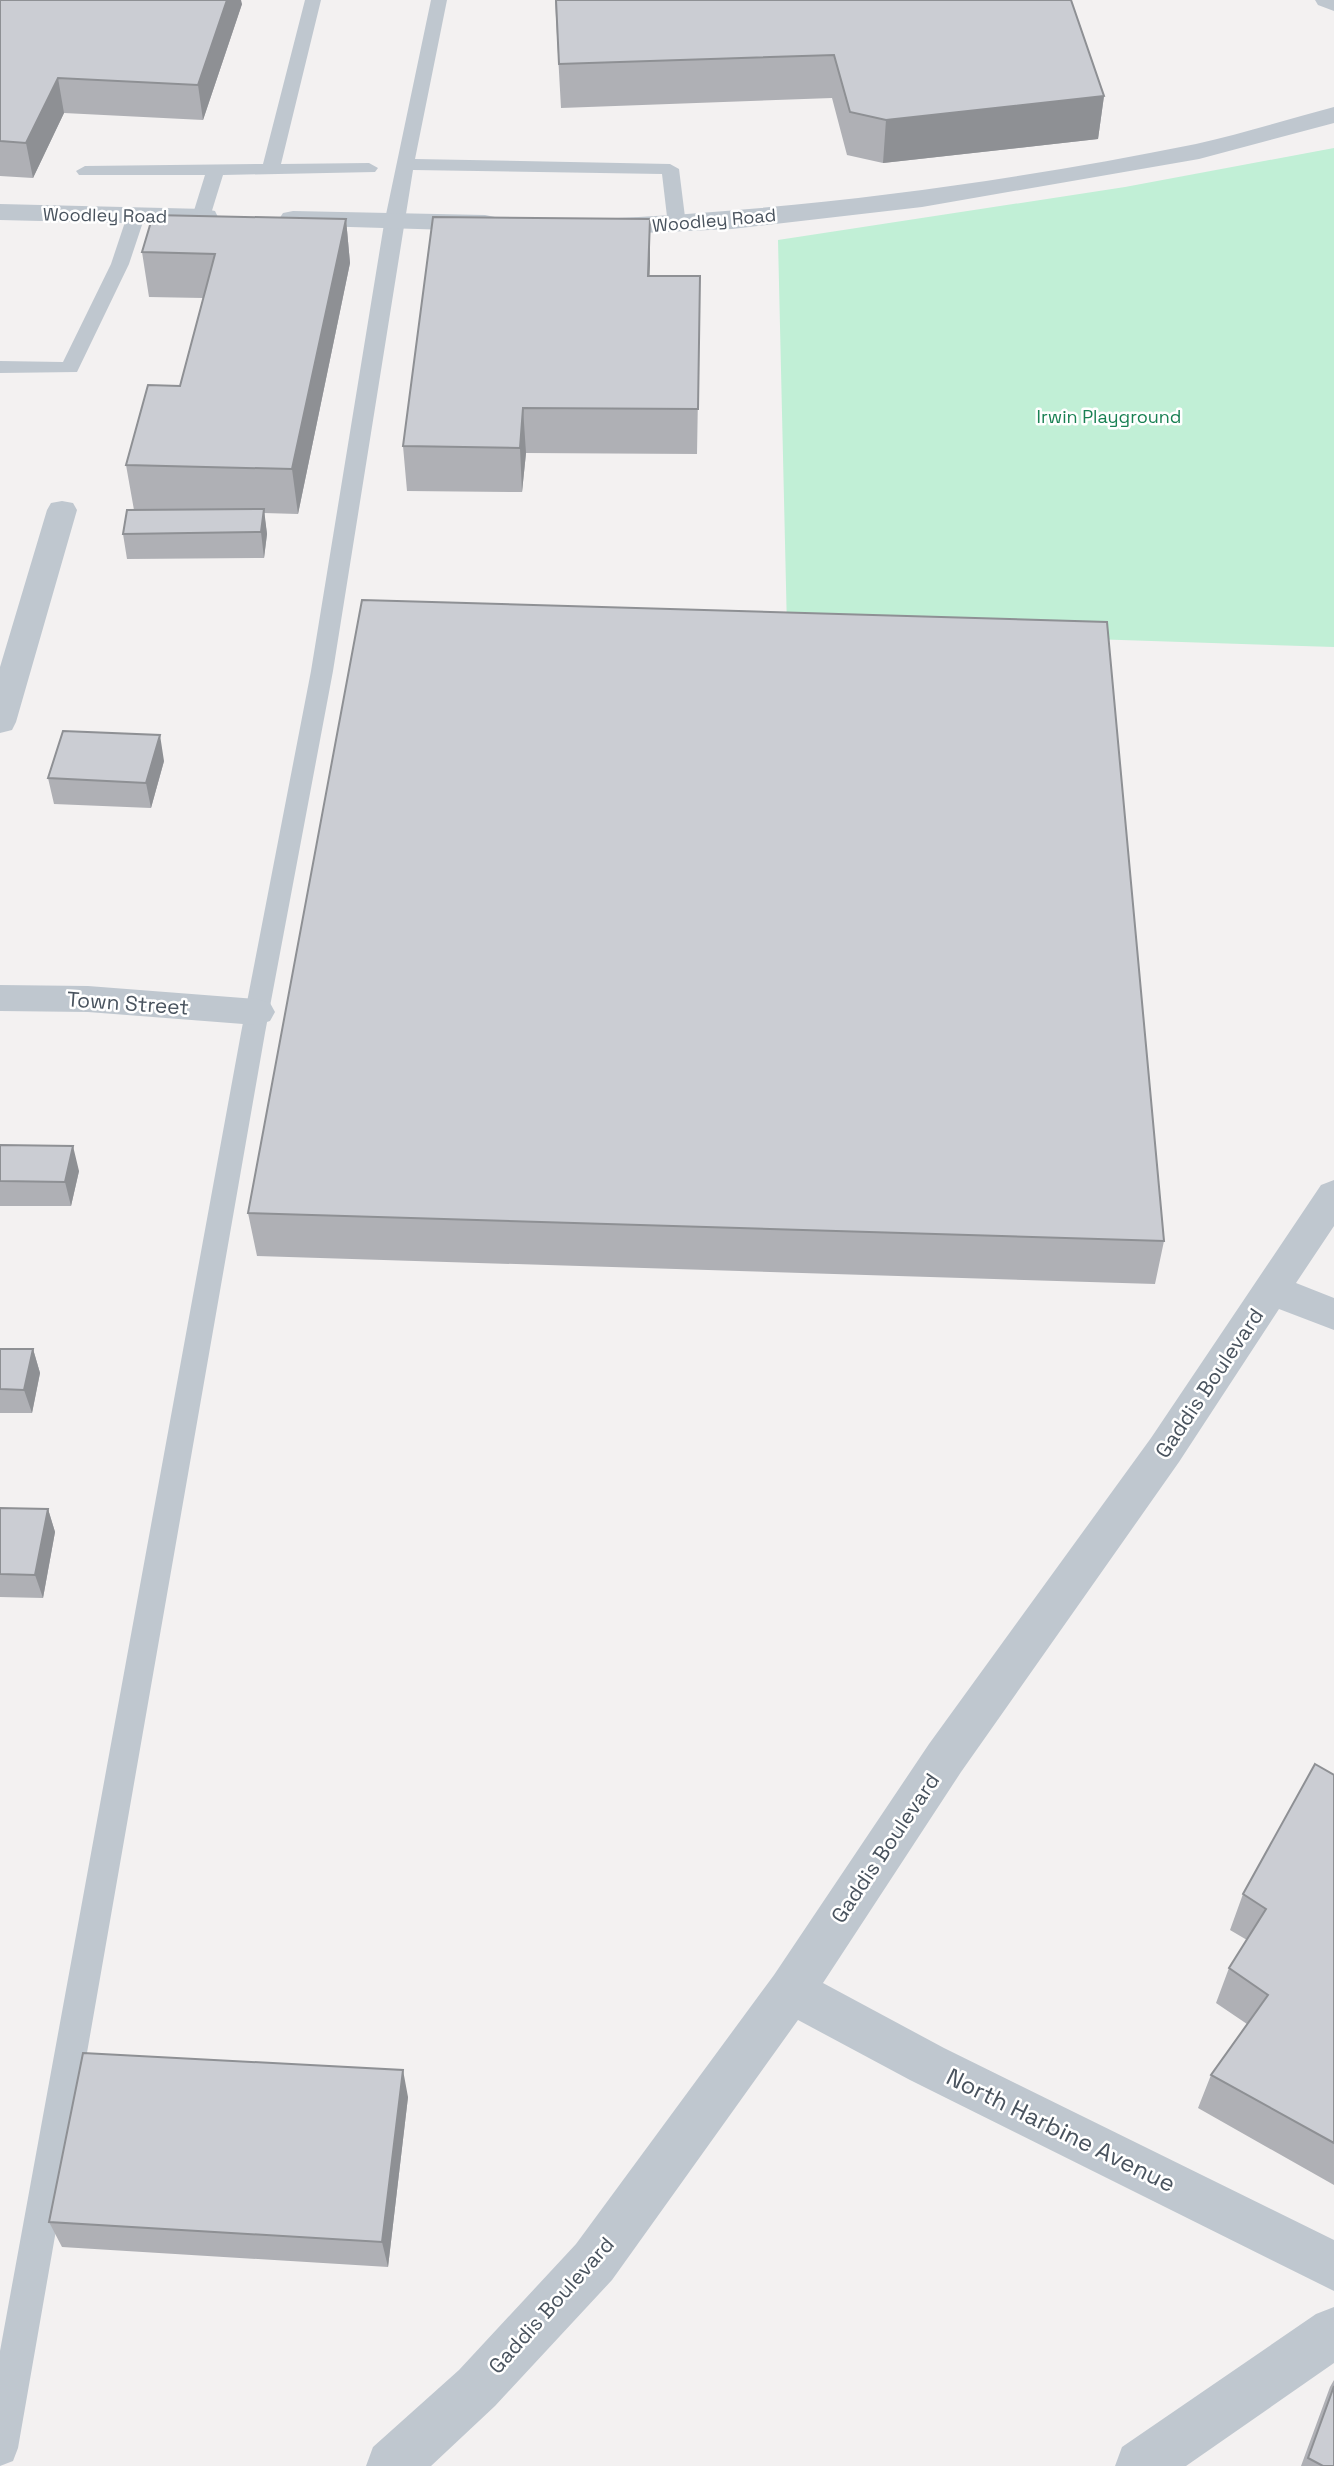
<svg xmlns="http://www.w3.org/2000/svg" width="1334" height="2466" font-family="'Space Grotesk',sans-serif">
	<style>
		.green { fill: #c1efd6 }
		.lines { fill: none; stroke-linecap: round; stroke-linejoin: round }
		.service { fill: #bfc7cf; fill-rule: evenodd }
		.minor { fill: #bfc7cf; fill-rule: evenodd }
		.wall { fill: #afb0b5 }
		.shaded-wall { fill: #8e9094 }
		.building { fill: #cbcdd3; stroke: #8e9094; stroke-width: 2 }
		.labels { text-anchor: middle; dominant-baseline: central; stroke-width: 5; stroke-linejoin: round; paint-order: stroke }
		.far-street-label { font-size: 18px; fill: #49535e; stroke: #fff }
		.far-park-label { font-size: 18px; fill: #198153; stroke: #fff }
		.street-label { font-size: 21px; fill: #49535e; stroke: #fff }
		.near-street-label { font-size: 24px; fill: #49535e; stroke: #fff }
	</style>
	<rect width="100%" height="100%" fill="#f3f1f1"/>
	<!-- green -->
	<path class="green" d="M 1334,148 L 1334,647 L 787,629 L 778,240 L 1125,187 Z"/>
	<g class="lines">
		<!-- service -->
		<path class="service" d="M 305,0 L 321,0 L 281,164 L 369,163 L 378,168 L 375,172 L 223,175 L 210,217 L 201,223 L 192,217 L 205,175 L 79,175 L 76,171 L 85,166 L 263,164 Z
			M 431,0 L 447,0 L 415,159 L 670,164 L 679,169 L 686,225 L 677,231 L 668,225 L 662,174 L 413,170 L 333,671 L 265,1033 L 18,2448 L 13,2461 L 0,2466 L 0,2351 L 241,1033 L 311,671 L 384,224 Z
			M 136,210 L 145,216 L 129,264 L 77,372 L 0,373 L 0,361 L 63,362 L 111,264 L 127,216 Z"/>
		<!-- minor -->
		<path class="minor" d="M 1315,0 L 1334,0 L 1334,11 L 1318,5 Z
			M 1334,107 L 1334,123 L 1199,159 L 922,207 L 732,229 L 597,235 L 587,233 L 583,227 L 587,221 L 597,219 C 798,210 998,184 1196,144 C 1242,134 1288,119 1334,107 Z
			M 0,204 L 205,209 L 215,211 L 218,217 L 215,223 L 205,225 L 0,220 Z
			M 293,211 L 485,215 L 495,217 L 499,223 L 495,229 L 485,231 L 283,225 L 279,219 L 283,213 Z
			M 62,501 L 73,503 L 77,510 L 16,722 L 12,730 L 0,733 L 0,667 L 47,510 L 51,503 Z
			M 0,985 L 88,986 L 257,999 L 270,1003 L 275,1012 L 270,1021 L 257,1025 L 88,1012 L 0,1011 Z
			M 1334,1180 L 1334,1226 L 1296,1283 L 1334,1298 L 1334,1330 L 1279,1309 L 1179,1462 L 961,1772 L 823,1983 L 944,2048 L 1334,2240 L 1334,2291 L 910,2080 L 798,2020 L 612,2280 L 495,2406 L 431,2466 L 366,2466 L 373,2447 L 459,2370 L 576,2244 L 774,1975 L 929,1744 L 1151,1438 L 1321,1185 Z
			M 1334,2307 L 1334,2363 L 1186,2466 L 1115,2466 L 1122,2447 L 1316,2314 Z"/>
	</g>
	<!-- wall -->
	<path class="wall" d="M 0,0 L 242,4 L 203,120 L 64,113 L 33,178 L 0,176 Z
		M 555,0 L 1071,0 L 1104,96 L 1098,139 L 883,163 L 847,155 L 832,98 L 561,108 Z
		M 346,219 L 350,263 L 298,514 L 264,513 L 267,534 L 264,558 L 127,559 L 123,534 L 134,510 L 126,465 L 180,386 L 203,298 L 149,297 L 142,252 Z
		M 650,219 L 649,276 L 700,276 L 697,454 L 526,453 L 522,492 L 407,491 L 403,446 Z
		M 164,761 L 151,808 L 54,804 L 48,778 Z
		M 0,1145 L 79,1171 L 71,1206 L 0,1206 Z
		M 248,1213 L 1164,1241 L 1155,1284 L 257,1256 Z
		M 0,1349 L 33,1349 L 40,1373 L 32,1413 L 0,1413 Z
		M 0,1508 L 48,1509 L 55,1532 L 43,1598 L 0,1597 Z
		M 1334,1775 L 1334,2185 L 1198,2108 L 1211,2075 L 1247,2024 L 1216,2003 L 1229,1968 L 1247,1940 L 1230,1930 L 1243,1894 Z
		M 408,2097 L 388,2267 L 62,2247 L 49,2222 Z
		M 1334,2380 L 1334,2466 L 1301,2466 L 1330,2387 Z"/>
	<!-- shaded-wall -->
	<path class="shaded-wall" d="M 227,0 L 241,0 L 242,4 L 203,120 L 198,85 Z
		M 58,78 L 64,113 L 33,178 L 26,143 Z
		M 1104,96 L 1098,139 L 883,163 L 886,120 Z
		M 346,219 L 350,263 L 298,514 L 292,469 Z
		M 650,219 L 650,263 L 648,320 L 648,276 Z
		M 523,408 L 526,453 L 522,492 L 520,448 Z
		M 264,509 L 267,534 L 264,558 L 261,532 Z
		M 160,735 L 164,761 L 151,808 L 146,783 Z
		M 73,1146 L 79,1171 L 71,1206 L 65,1182 Z
		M 33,1349 L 40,1373 L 32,1413 L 24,1390 Z
		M 48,1509 L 55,1532 L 43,1598 L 35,1575 Z
		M 403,2070 L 408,2097 L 388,2267 L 382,2242 Z"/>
	<!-- building -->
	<path class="building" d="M 0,0 L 227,0 L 198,85 L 58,78 L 26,143 L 0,141 Z
		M 556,0 L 1071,0 L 1104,96 L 886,120 L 850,112 L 834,55 L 559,64 Z
		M 153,215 L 346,219 L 292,469 L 126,465 L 148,385 L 180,386 L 215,254 L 142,252 Z
		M 433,217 L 650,219 L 648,276 L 700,276 L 698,409 L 523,408 L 520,448 L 403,446 Z
		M 264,509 L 261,532 L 123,534 L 127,510 Z
		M 362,600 L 1107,622 L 1164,1241 L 248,1213 Z
		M 63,731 L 160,735 L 146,783 L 48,778 Z
		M 0,1145 L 73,1146 L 65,1182 L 0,1181 Z
		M 0,1349 L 33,1349 L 24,1390 L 0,1389 Z
		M 0,1508 L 48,1509 L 35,1575 L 0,1574 Z
		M 1315,1764 L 1334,1775 L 1334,2143 L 1211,2075 L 1268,1995 L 1229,1968 L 1266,1909 L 1243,1894 Z
		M 83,2053 L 403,2070 L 382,2242 L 49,2222 Z
		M 1334,2386 L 1334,2466 L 1323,2466 L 1308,2458 Z"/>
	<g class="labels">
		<!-- far-street labels -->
		<g class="far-street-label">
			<text transform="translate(105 215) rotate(1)">Woodley Road</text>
			<text transform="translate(714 220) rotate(-5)">Woodley Road</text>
		</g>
		<!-- far-park labels -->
		<g class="far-park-label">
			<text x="1109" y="416">Irwin Playground</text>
		</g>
		<!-- street labels -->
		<g class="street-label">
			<text transform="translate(128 1003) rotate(4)">Town Street</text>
			<text transform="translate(1209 1383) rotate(-56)">Gaddis Boulevard</text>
			<text transform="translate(885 1848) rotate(-56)">Gaddis Boulevard</text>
			<text transform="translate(551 2305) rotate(-48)">Gaddis Boulevard</text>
		</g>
		<!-- near-street labels -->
		<g class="near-street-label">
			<text transform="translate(1061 2130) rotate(26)">North Harbine Avenue</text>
		</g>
	</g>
</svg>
